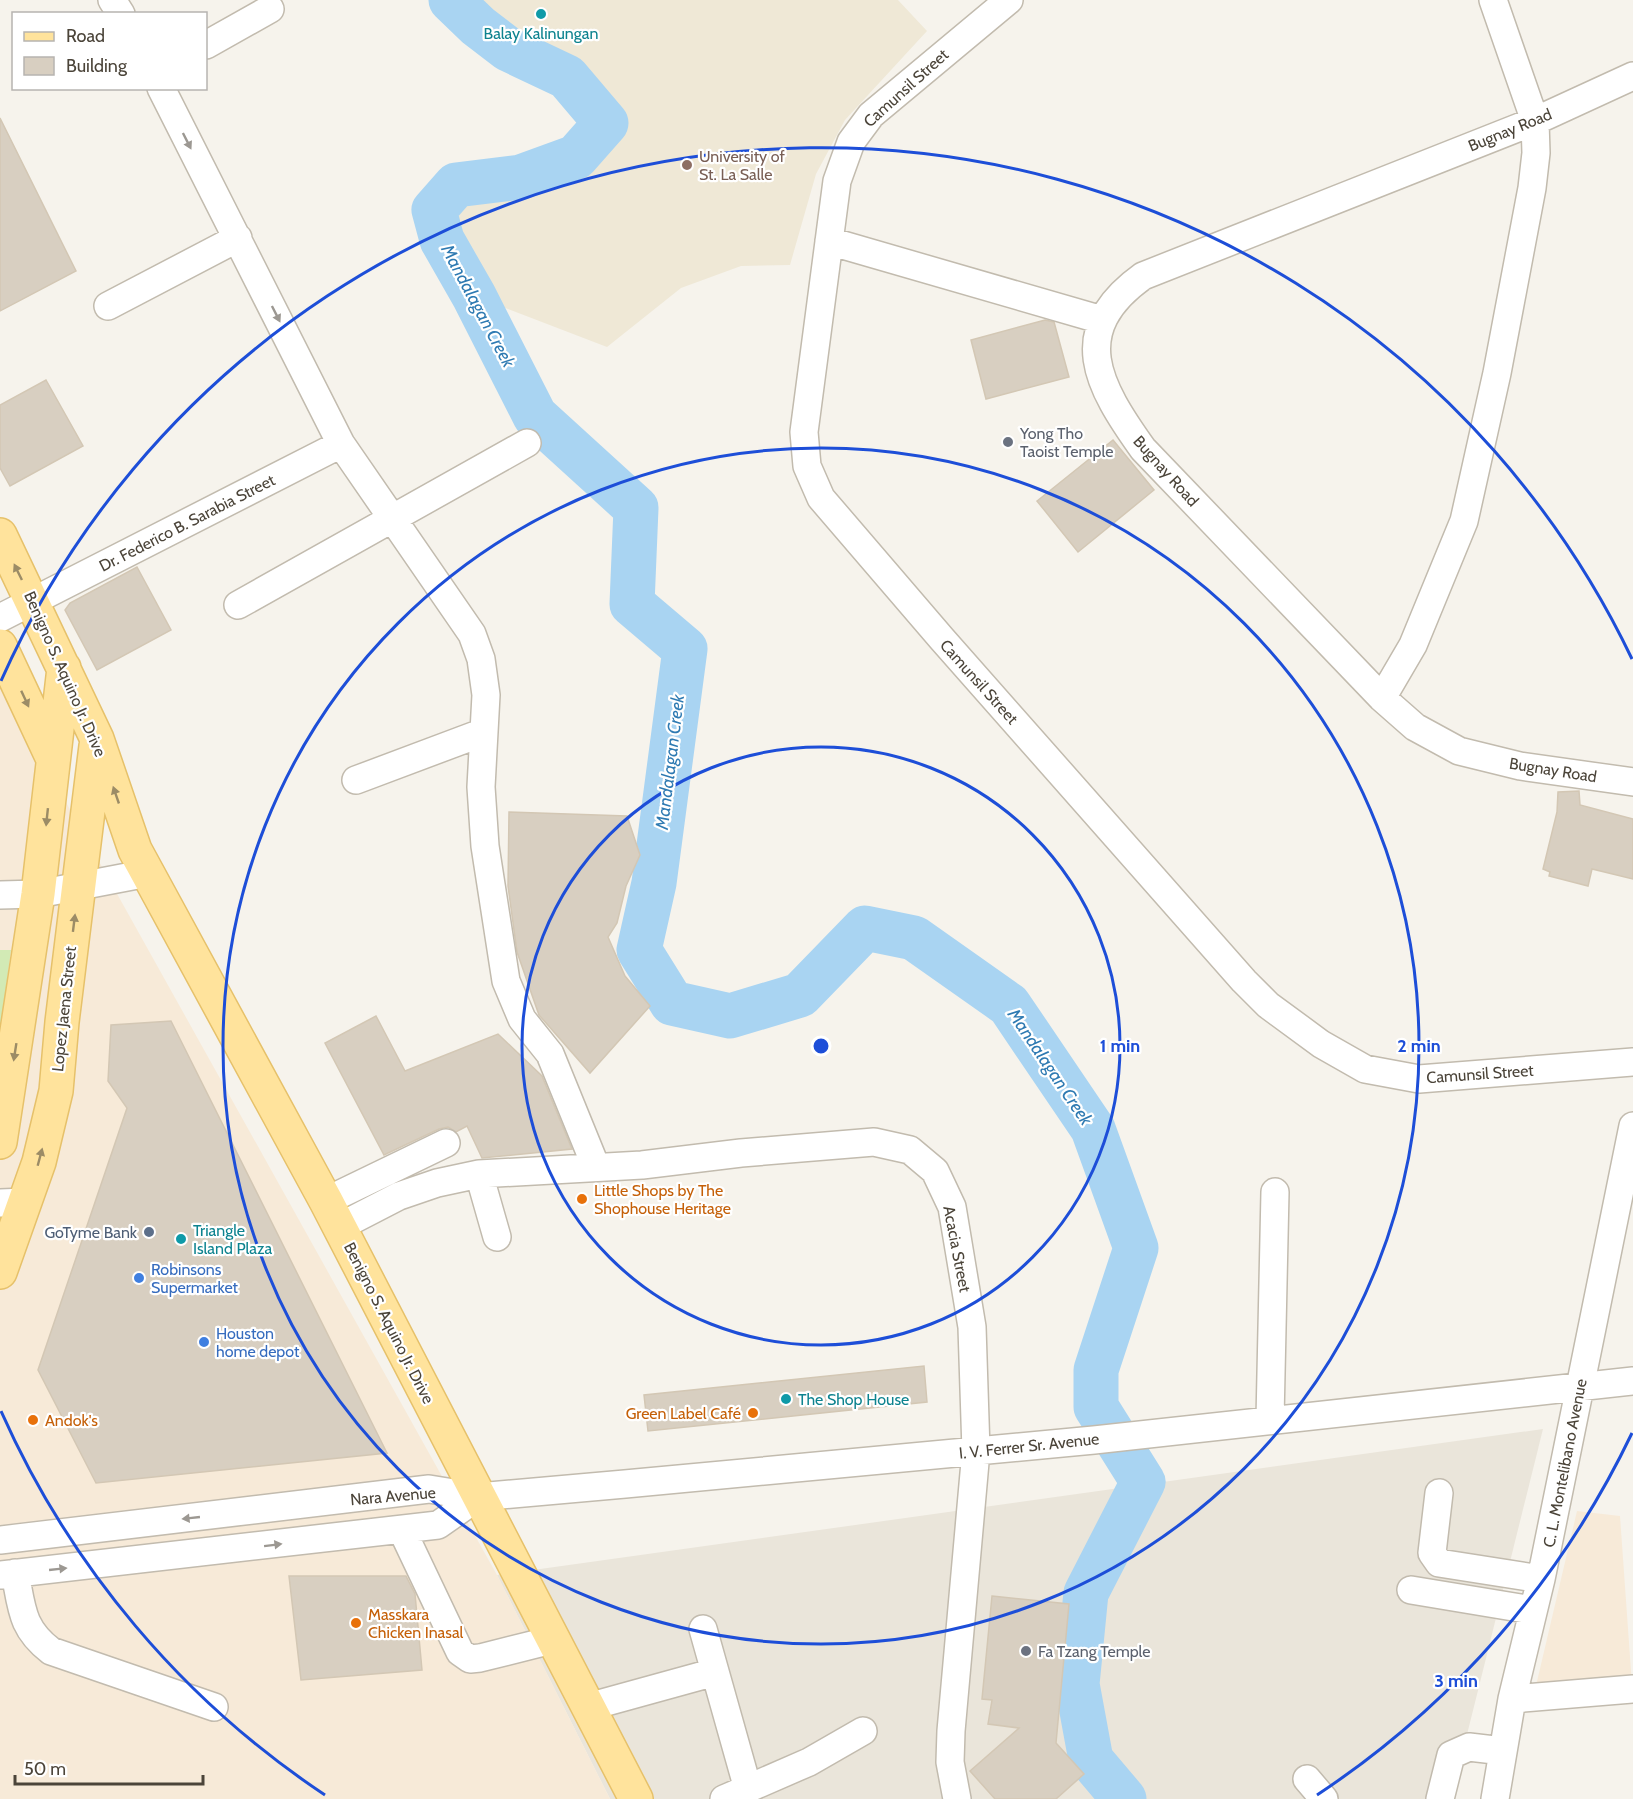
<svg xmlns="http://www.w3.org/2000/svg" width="1633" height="1799" font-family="Cabin,sans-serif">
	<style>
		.residential { fill: #eae5da }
		.commercial { fill: #f7ead8 }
		.education { fill: #efe8d6 }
		.green { fill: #d2eab5 }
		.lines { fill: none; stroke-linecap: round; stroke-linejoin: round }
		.river { stroke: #a9d4f2; stroke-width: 45 }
		.building { fill: #d8cfc1; stroke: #d3c7b4; stroke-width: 1.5 }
		.minor-casing { stroke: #c2bbae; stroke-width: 30 }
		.major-casing { stroke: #e6c16a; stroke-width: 36 }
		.minor { stroke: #fff; stroke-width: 27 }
		.major { stroke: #ffe39c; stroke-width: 33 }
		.oneway { fill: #9c9892 }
		.oneway2 { fill: #9c8c66 }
		.ring { fill: none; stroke: #1d4ed8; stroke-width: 3 }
		.culture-dot { fill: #0f9aa8; stroke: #fff; stroke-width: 2 }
		.education-dot { fill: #8d6e63; stroke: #fff; stroke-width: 2 }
		.worship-dot { fill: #6b7280; stroke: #fff; stroke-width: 2 }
		.food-dot { fill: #e8710a; stroke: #fff; stroke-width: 2 }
		.service-dot { fill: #5c6f8a; stroke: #fff; stroke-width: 2 }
		.shop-dot { fill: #3f7fe0; stroke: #fff; stroke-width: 2 }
		.labels { text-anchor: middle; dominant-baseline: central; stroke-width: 4.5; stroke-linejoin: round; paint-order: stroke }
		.culture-label { font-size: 16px; fill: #0d838f; stroke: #fff; text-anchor: start }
		.street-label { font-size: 16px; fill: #4b4439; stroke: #fff }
		.education-label { font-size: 16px; fill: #785e54; stroke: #fff; text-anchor: start }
		.worship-label { font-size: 16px; fill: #5b616d; stroke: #fff; text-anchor: start }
		.food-label { font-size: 16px; fill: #c56008; stroke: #fff; text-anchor: start }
		.service-label { font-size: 16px; fill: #4e5e75; stroke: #fff; text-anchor: end }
		.shop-label { font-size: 16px; fill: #366cbe; stroke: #fff; text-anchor: start }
		.water-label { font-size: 18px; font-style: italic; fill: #2e7ab2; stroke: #fff }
		.centre { fill: #1d4ed8; stroke: #fff; stroke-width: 3 }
		.ring-label { font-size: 18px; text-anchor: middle; font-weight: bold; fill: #1d4ed8; stroke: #fff; stroke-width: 4.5; stroke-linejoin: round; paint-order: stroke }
	</style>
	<rect width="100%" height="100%" fill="#f6f3ec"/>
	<!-- residential -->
	<path class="residential" d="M 1543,1429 L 1451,1799 L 610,1799 L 497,1575 Z"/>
	<!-- commercial -->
	<path class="commercial" d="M 0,684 L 497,1575 L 610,1799 L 0,1799 Z
		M 1577,1511 L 1620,1516 L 1632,1685 L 1535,1690 Z"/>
	<!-- education -->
	<path class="education" d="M 451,0 L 898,0 L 927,31 L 845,120 L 816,174 L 790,265 L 741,266 L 681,288 L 607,347 L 474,296 L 442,240 L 434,210 L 456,185 L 521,177 L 576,157 L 606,123 L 567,77 L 508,49 L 478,26 Z"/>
	<!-- green -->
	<path class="green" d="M 0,950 L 11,950 L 0,1034 Z"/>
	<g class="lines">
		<!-- river -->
		<path class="river" d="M 451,0 L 478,26 L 508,49 L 567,77 L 606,123 L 576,157 L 521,177 L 456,185 L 434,210 L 442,240 L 474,296 L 535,416 L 636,508 L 632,604 L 685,649 L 654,883 L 639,950 L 672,1003 L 730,1016 L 800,995 L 865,928 L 914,938 L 1009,1005 L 1093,1129 L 1136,1248 L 1096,1370 L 1096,1407 L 1143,1482 L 1086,1593 L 1077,1684 L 1091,1760 L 1124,1799"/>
	</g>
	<!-- building -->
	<path class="building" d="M 0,118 L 76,271 L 0,311 Z
		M 1045,320 L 1054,322 L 1069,377 L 986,399 L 971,340 Z
		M 46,380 L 83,446 L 10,486 L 0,468 L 0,405 Z
		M 1113,440 L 1154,490 L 1078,552 L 1037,501 Z
		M 137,567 L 171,630 L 97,670 L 65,610 L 70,603 Z
		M 1579,791 L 1580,805 L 1633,819 L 1633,879 L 1592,869 L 1588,886 L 1549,876 L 1550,872 L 1543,869 L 1557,812 L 1558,792 Z
		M 509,812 L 627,816 L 640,855 L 626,886 L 617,923 L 608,937 L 625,976 L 650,1006 L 590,1073 L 539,1015 L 517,952 L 508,886 Z
		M 376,1016 L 405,1071 L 498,1034 L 542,1076 L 572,1149 L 482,1158 L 467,1126 L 456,1132 L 448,1127 L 439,1129 L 384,1155 L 325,1043 Z
		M 171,1021 L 387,1453 L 96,1483 L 38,1370 L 127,1108 L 108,1081 L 111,1025 Z
		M 924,1366 L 927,1402 L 648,1431 L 644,1395 Z
		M 289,1576 L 406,1576 L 415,1594 L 422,1670 L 301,1680 Z
		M 992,1596 L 1069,1604 L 1056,1743 L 1084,1774 L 1056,1799 L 995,1799 L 970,1771 L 1019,1728 L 988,1724 L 992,1700 L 982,1699 Z"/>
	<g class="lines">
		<defs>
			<path id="minor" d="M 112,0 L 121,14
				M 1009,0 L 871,115 L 851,142 L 837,181 L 804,432 L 807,466 L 821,498 L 942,639 L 1244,981 L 1268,1005 L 1321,1044 L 1365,1069 L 1419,1079 L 1633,1062
				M 206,45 L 270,9
				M 1633,76 L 1535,121 L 1143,276 C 1066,331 1098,386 1143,449 L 1382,698 L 1415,727 L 1459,751 L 1520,766 L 1633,782
				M 161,88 L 341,444 L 472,634 L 481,659 L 486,695 L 481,787 L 485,846 L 506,981 L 522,1019 L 550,1054 L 596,1167
				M 829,241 L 1102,320
				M 108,306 L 238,238
				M 238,605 L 527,443
				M 0,618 L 341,444
				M 1382,698 L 1413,645 L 1464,521 L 1497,373 L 1532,188 L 1536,153 L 1535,121 L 1493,0
				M 356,780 L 484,732
				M 0,895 L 38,894 L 148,873
				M 479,1174 L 497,1237
				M 326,1201 L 446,1143
				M 0,1203 L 25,1202
				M 339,1227 L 399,1196 L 437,1183 L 479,1174 L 642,1165 L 741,1153 L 874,1142 L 910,1150 L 935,1171 L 952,1207 L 972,1327 L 976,1451 L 951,1731 L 950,1762 L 957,1799
				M 1270,1419 L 1275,1192
				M 1439,1493 L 1432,1553 L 1439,1563 L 1541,1579
				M 402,1530 L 460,1652 L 470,1659 L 480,1658 L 552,1640
				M 0,1540 L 429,1489 L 478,1497 L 625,1484 L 1094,1440 L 1633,1381
				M 15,1573 C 22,1608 21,1628 51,1651 L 214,1707
				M 0,1575 L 438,1525 L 478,1497
				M 1411,1590 L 1532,1610
				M 703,1629 L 748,1789
				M 1512,1699 L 1633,1689
				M 588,1707 L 715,1672
				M 1307,1779 L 1324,1799
				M 724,1799 L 809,1762 L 863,1731
				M 1440,1799 L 1451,1755 L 1469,1747 L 1503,1751
				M 1495,1799 L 1512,1699 L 1541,1579 L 1633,1126"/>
			<path id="major" d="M 0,535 L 97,739 L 135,850 L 326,1201 L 636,1799
				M 0,646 L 53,759
				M 0,1142 L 38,894 L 64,668
				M 0,1272 L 39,1162 L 56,1091 L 62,1022 L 96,746"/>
		</defs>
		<!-- minor casing -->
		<use href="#minor" class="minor-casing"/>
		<!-- major casing -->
		<use href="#major" class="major-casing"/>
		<!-- minor -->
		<use href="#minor" class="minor"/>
		<!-- major -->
		<use href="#major" class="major"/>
	</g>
	<!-- one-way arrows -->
	<defs><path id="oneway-solid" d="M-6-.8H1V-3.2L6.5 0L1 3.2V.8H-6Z" transform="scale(1.5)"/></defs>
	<g class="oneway">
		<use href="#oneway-solid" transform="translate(187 141) rotate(63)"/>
		<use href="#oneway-solid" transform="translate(276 314) rotate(63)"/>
		<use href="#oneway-solid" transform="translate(191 1518) rotate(174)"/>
		<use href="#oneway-solid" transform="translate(273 1545) rotate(-7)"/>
		<use href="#oneway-solid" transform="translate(58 1569) rotate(-6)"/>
	</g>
	<g class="oneway2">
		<use href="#oneway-solid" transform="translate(18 572) rotate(-116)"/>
		<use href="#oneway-solid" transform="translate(25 699) rotate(65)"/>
		<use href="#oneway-solid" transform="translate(116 795) rotate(-109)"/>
		<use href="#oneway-solid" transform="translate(47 817) rotate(96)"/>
		<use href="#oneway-solid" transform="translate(74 923) rotate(-83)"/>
		<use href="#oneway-solid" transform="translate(15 1052) rotate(99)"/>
		<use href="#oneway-solid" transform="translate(40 1157) rotate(-75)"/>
	</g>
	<!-- distance rings -->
	<g class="ring">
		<circle cx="821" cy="1046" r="299"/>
		<circle cx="821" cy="1046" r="598"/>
		<path d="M1632 1433A898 898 0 0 1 1317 1795M325 1795A898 898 0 0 1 1 1411M1 681A898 898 0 0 1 1632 659"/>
	</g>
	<!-- markers -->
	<g class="culture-dot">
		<circle cx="541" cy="14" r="6"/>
		<circle cx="181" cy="1239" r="6"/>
		<circle cx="786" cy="1399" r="6"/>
	</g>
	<circle class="education-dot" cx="687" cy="165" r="6"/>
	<g class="worship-dot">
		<circle cx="1008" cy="442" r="6"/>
		<circle cx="1026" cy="1651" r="6"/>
	</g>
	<g class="food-dot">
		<circle cx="582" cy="1199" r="6"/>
		<circle cx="753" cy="1413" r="6"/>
		<circle cx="33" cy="1420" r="6"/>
		<circle cx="356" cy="1623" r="6"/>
	</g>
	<circle class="service-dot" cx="149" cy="1232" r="6"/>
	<g class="shop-dot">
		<circle cx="139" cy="1278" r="6"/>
		<circle cx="204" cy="1342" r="6"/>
	</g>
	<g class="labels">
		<!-- culture labels -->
		<g class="culture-label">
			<text x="541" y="33" text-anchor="middle">Balay Kalinungan</text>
			<text x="193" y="1230">Triangle<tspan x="193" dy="18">Island Plaza</tspan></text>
			<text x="798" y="1399">The Shop House</text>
		</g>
		<!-- street labels -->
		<g class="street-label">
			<text transform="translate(906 88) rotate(-42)">Camunsil Street</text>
			<text transform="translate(1510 130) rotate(-22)">Bugnay Road</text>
			<text transform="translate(1166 471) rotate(48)">Bugnay Road</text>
			<text transform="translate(187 523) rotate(-27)">Dr. Federico B. Sarabia Street</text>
			<text transform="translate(65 674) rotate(66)">Benigno S. Aquino Jr. Drive</text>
			<text transform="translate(979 682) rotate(48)">Camunsil Street</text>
			<text transform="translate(1553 770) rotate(9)">Bugnay Road</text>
			<text transform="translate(64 1009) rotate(-84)">Lopez Jaena Street</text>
			<text transform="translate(1480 1074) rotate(-4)">Camunsil Street</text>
			<text transform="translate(957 1249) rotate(79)">Acacia Street</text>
			<text transform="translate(389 1323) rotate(63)">Benigno S. Aquino Jr. Drive</text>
			<text transform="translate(1029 1446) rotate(-6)">I. V. Ferrer Sr. Avenue</text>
			<text transform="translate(1565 1463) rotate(-79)">C. L. Montelibano Avenue</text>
			<text transform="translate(393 1496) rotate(-5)">Nara Avenue</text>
		</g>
		<!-- education labels -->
		<g class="education-label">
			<text x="699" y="156">University of<tspan x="699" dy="18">St. La Salle</tspan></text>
		</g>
		<!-- worship labels -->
		<g class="worship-label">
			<text x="1020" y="433">Yong Tho<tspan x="1020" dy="18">Taoist Temple</tspan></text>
			<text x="1038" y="1651">Fa Tzang Temple</text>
		</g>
		<!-- food labels -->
		<g class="food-label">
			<text x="594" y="1190">Little Shops by The<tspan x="594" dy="18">Shophouse Heritage</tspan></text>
			<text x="741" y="1413" text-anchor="end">Green Label Café</text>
			<text x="45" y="1420">Andok's</text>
			<text x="368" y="1614">Masskara<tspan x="368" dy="18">Chicken Inasal</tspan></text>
		</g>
		<!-- service labels -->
		<g class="service-label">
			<text x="137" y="1232">GoTyme Bank</text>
		</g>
		<!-- shop labels -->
		<g class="shop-label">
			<text x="151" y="1269">Robinsons<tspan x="151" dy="18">Supermarket</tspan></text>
			<text x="216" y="1333">Houston<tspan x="216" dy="18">home depot</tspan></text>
		</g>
		<!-- water labels -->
		<g class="water-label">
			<text transform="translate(478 306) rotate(62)">Mandalagan Creek</text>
			<text transform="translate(670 762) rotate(-83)">Mandalagan Creek</text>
			<text transform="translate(1050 1067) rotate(56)">Mandalagan Creek</text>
		</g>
	</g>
	<circle cx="821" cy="1046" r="9" class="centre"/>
	<g class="ring-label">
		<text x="1120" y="1052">1 min</text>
		<text x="1419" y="1052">2 min</text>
		<text x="1456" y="1687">3 min</text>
	</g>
	<!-- legend -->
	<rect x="12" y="12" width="195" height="78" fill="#ffffff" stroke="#b7b4b0" stroke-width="1.5"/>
	<rect x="24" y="32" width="30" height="9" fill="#ffe39c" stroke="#b7b4b0" stroke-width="1.5"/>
	<text x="66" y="42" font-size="18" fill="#4b4439">Road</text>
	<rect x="24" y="57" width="30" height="18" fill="#d8cfc1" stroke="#b7b4b0" stroke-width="1.5"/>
	<text x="66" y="72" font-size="18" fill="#4b4439">Building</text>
	<!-- scale -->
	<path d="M15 1775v9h188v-9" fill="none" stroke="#4b4439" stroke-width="3"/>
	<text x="24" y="1775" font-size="18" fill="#4b4439" stroke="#ffffff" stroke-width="4.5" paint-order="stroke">50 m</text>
</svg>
